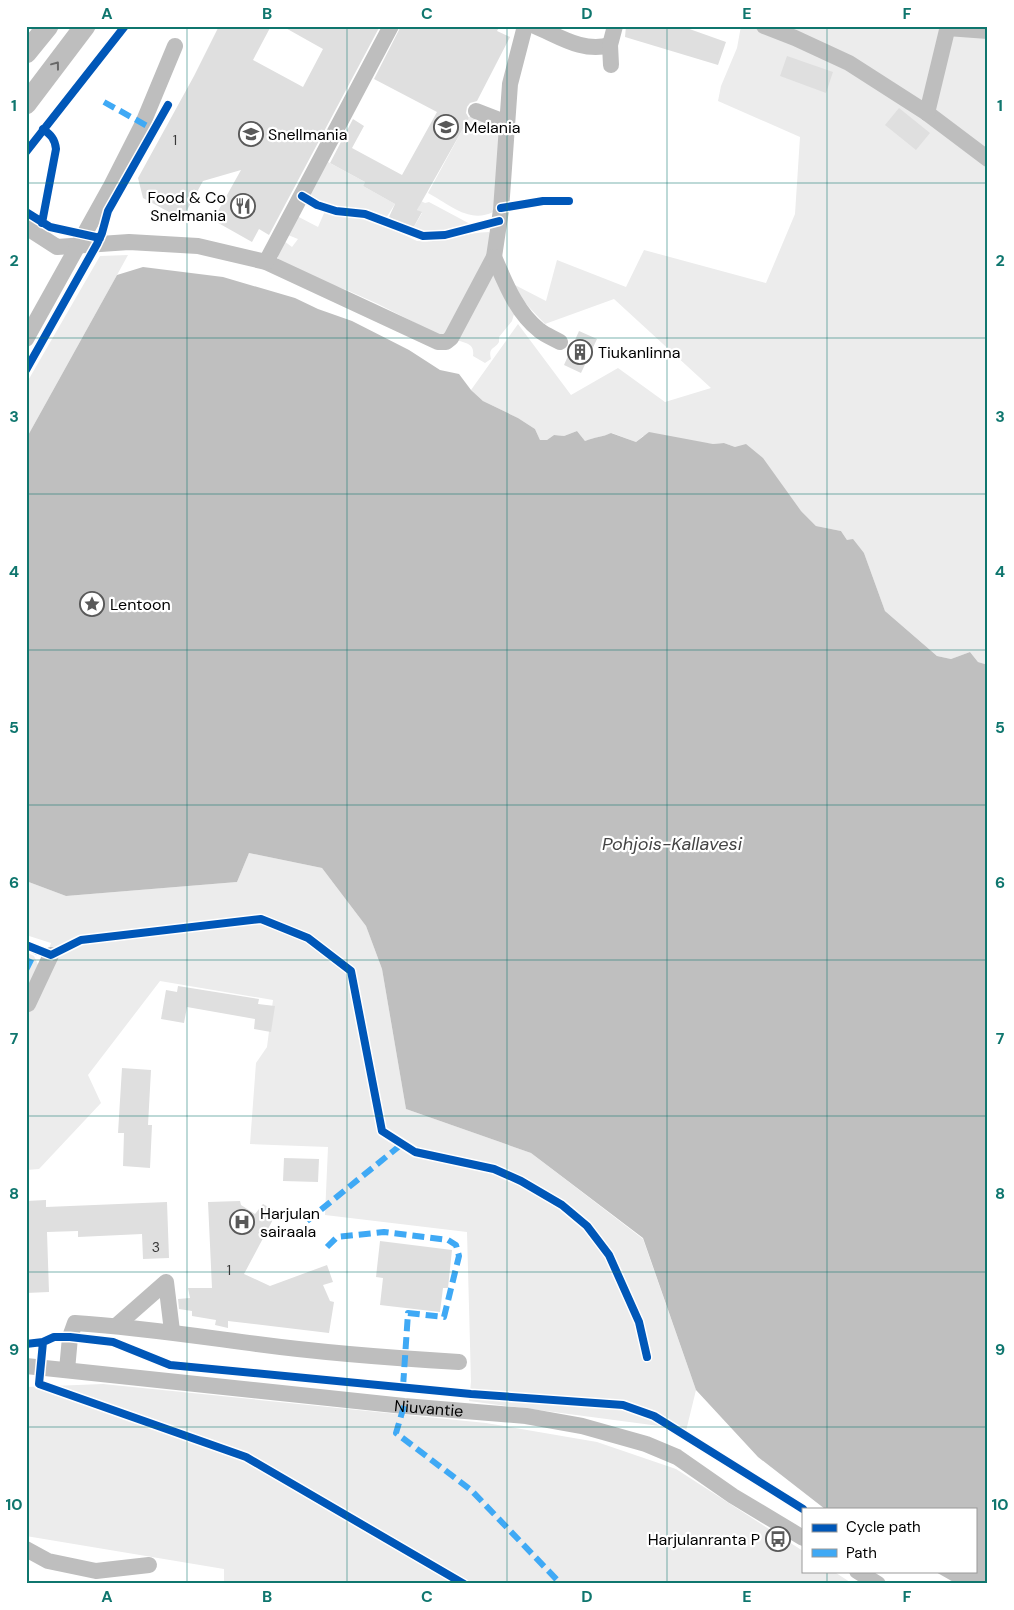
<svg xmlns="http://www.w3.org/2000/svg" width="1014" height="1610" font-family="'DM Sans',sans-serif">
	<style>
		.green { fill: #ececec }
		.water { fill: #bfbfbf }
		.building { fill: #dfdfdf }
		.lines { fill: none; stroke-linecap: round; stroke-linejoin: round }
		.minor { stroke: #bebebe; stroke-width: 16 }
		.major { stroke: #bebebe; stroke-width: 21 }
		.quiet { stroke: #3fa9f5; stroke-width: 6; stroke-dasharray: 12 6; stroke-linecap: butt }
		.cycleway-casing { stroke: #fff; stroke-width: 11 }
		.cycleway { stroke: #0057b8; stroke-width: 8 }
		.oneway { stroke: #686868 }
		.grid { fill: none; stroke: #0f766e; stroke-width: 1; stroke-opacity: 0.55 }
		.labels { text-anchor: middle; dominant-baseline: central; stroke-width: 4.5; stroke-linejoin: round; paint-order: stroke }
		.number-label { font-size: 14px; fill: #383838 }
		.poi-label { font-size: 16px; fill: #000; stroke: #fff; text-anchor: start }
		.street-label { font-size: 16px; fill: #000; stroke: #fff }
		.water-label { font-size: 18px; font-style: italic; fill: #444; stroke: #fff }
		.neatline { fill: none; stroke: #0f766e; stroke-width: 2 }
		.grid-label { font-size: 16px; text-anchor: middle; font-weight: bold; fill: #0f766e }
	</style>
	<rect width="100%" height="100%" fill="#fff"/>
	<!-- green -->
	<path class="green" d="M 741,26 L 988,26 L 988,665 L 978,662 L 970,652 L 951,659 L 937,656 L 885,611 L 864,553 L 847,540 L 841,531 L 816,526 L 735,447 L 724,443 L 713,444 L 643,436 L 636,442 L 612,433 C 603,437 594,437 585,441 L 577,431 L 564,436 L 554,435 L 547,440 L 540,440 L 535,429 L 518,418 L 483,401 L 471,390 L 518,324 L 571,395 L 618,368 L 665,402 L 711,388 L 614,299 L 545,324 L 507,284 L 511,283 L 546,301 L 557,260 L 626,287 L 644,250 L 766,283 L 795,214 L 800,137 L 718,101 L 721,86 L 737,48 Z
		M 471,114 L 502,125 L 493,212 C 469,224 449,204 428,193 Z
		M 328,162 L 365,182 L 363,186 L 395,204 L 386,218 C 380,216 374,213 368,211 C 349,207 322,212 308,194 Z
		M 421,201 L 425,203 L 429,202 L 472,225 C 456,231 429,238 412,230 L 422,213 L 417,210 Z
		M 325,211 L 332,214 L 367,217 L 417,241 C 442,244 465,232 489,232 L 493,237 L 491,251 L 445,333 L 439,335 L 378,304 L 349,291 L 308,276 L 278,259 L 278,252 L 284,241 L 292,247 L 298,239 L 288,235 L 295,215 L 318,227 Z
		M 128,255 L 117,275 L 26,439 L 26,384 L 100,256 Z
		M 492,269 L 514,314 L 512,321 L 499,337 L 499,342 C 494,350 488,347 491,359 L 485,363 L 473,356 C 475,343 465,343 456,340 Z
		M 249,853 L 322,868 L 366,926 L 382,969 L 406,1109 L 531,1153 L 643,1239 L 696,1390 L 685,1435 L 667,1427 L 469,1401 L 471,1382 L 467,1232 L 325,1215 L 328,1147 L 250,1144 L 256,1063 L 267,1047 L 273,1000 L 160,981 L 88,1075 L 101,1103 L 39,1169 L 26,1170 L 26,952 L 34,956 L 41,971 L 51,943 L 26,935 L 26,881 L 66,896 L 237,882 Z
		M 103,1384 L 486,1423 L 597,1442 L 676,1469 L 803,1551 L 803,1571 L 833,1571 L 853,1584 L 224,1584 L 224,1569 L 26,1536 L 26,1387 Z"/>
	<!-- water -->
	<path class="water" d="M 143,267 L 223,277 L 295,298 L 318,309 L 352,321 L 409,350 L 440,370 L 459,374 L 471,390 L 483,401 L 518,418 L 535,429 L 540,440 L 547,440 L 554,435 L 564,436 L 577,431 L 585,441 C 594,437 603,437 611,433 L 636,442 L 649,432 L 713,444 L 724,443 L 735,447 L 746,444 L 763,458 L 801,511 L 816,526 L 841,531 L 847,540 L 853,539 L 864,553 L 885,611 L 937,656 L 951,659 L 970,652 L 978,662 L 988,665 L 988,1584 L 957,1584 L 934,1571 L 975,1571 L 975,1509 L 825,1509 L 758,1457 L 696,1390 L 643,1238 L 531,1153 L 406,1109 L 382,969 L 366,926 L 322,868 L 249,853 L 237,882 L 66,896 L 26,881 L 26,439 L 117,275 Z"/>
	<!-- building -->
	<path class="building" d="M 219,26 L 271,26 L 253,60 L 303,87 L 323,49 L 282,26 L 380,26 L 269,235 L 259,229 L 252,242 L 213,220 L 241,170 L 203,181 L 182,219 L 143,198 L 138,178 L 194,76 Z
		M 401,26 L 500,26 L 497,31 L 510,37 L 477,101 L 470,103 L 467,107 L 466,113 L 469,118 L 417,210 L 422,212 L 412,230 L 389,217 L 395,204 L 363,186 L 365,182 L 330,163 L 353,119 L 364,126 L 352,148 L 402,175 L 437,112 L 374,79 Z
		M 626,26 L 681,26 L 726,42 L 718,65 L 625,37 Z
		M 787,56 L 833,72 L 826,93 L 780,76 Z
		M 899,108 L 930,133 L 916,150 L 885,125 Z
		M 579,331 L 597,339 L 581,373 L 564,365 Z
		M 178,986 L 259,999 L 258,1004 L 275,1006 L 271,1032 L 254,1029 L 255,1019 L 187,1007 L 184,1023 L 161,1019 L 166,990 L 177,992 Z
		M 122,1068 L 151,1070 L 148,1125 L 152,1125 L 150,1168 L 123,1166 L 124,1133 L 118,1133 Z
		M 284,1158 L 319,1159 L 318,1182 L 283,1181 Z
		M 46,1200 L 46,1207 L 167,1202 L 169,1258 L 143,1259 L 142,1234 L 78,1237 L 78,1231 L 47,1232 L 49,1292 L 26,1293 L 26,1201 Z
		M 240,1201 L 241,1205 L 255,1214 L 263,1204 L 277,1212 L 244,1274 L 270,1286 L 327,1265 L 333,1282 L 323,1285 L 330,1301 L 334,1302 L 329,1333 L 228,1321 L 228,1328 L 215,1325 L 216,1320 L 192,1316 L 192,1311 L 179,1309 L 178,1299 L 190,1298 L 188,1288 L 212,1288 L 208,1202 Z
		M 380,1241 L 452,1250 L 448,1288 L 443,1288 L 440,1312 L 380,1305 L 383,1278 L 376,1277 Z"/>
	<g class="lines">
		<!-- minor -->
		<g class="minor">
			<path d="M 535,26 C 559,36 583,53 610,45"/>
			<path d="M 764,26 L 795,38 L 849,63 L 927,113 L 988,159"/>
			<path d="M 947,28 L 988,31"/>
			<path d="M 611,65 L 610,45 L 615,26"/>
			<path d="M 476,111 L 507,123"/>
			<path d="M 927,113 L 948,26"/>
			<path d="M 26,227 L 57,247 L 129,242 L 198,246 L 266,262 L 438,342 L 446,342 L 451,338 L 494,257 L 501,210 L 510,84 L 525,26"/>
			<path d="M 494,257 C 505,282 516,312 539,330 C 545,335 553,338 560,342"/>
			<path d="M 266,262 L 391,26"/>
			<path d="M 26,339 L 110,188 L 143,123 L 175,46"/>
			<path d="M 28,1004 L 51,955"/>
			<path d="M 116,1326 L 166,1282 L 172,1331"/>
			<path id="s1" d="M 26,1366 L 404,1406 L 526,1416 L 582,1426 L 646,1444 L 677,1457 L 733,1496 L 803,1538"/>
			<path d="M 67,1370 L 70,1337 L 75,1323 C 137,1327 196,1336 257,1344 C 324,1353 391,1358 459,1362"/>
			<path d="M 26,1549 L 48,1561 L 96,1571 L 149,1565"/>
			<path d="M 857,1571 L 878,1584"/>
		</g>
		<!-- major -->
		<path class="major" d="M 26,53 L 48,26
			M 26,104 L 85,26"/>
		<!-- quiet -->
		<path class="quiet" d="M 104,102 L 149,127
			M 26,970 L 36,950
			M 307,1221 L 402,1144
			M 327,1247 L 337,1237 L 384,1232 L 448,1240 L 456,1245 L 459,1256 L 444,1317 L 408,1313 L 403,1387
			M 404,1406 L 396,1433 L 471,1490 L 561,1584"/>
		<defs>
			<path id="cycleway" d="M 26,152 L 125,26
				M 302,196 L 317,205 L 336,211 L 365,214 L 423,236 L 445,235 L 499,221
				M 501,208 L 543,201 L 569,201
				M 26,212 L 50,227 L 100,238
				M 42,223 L 56,149 C 55,139 51,135 43,129
				M 26,370 L 97,244 L 102,233 L 108,211 L 168,105
				M 26,945 L 51,955 L 81,940 L 261,919 L 308,938 L 351,971 L 382,1131 L 415,1152 L 494,1169 L 521,1181 L 562,1205 L 587,1226 L 609,1255 L 639,1322 L 647,1357
				M 43,1342 L 39,1384 L 246,1457 L 464,1584
				M 26,1344 L 43,1342 L 54,1337 L 70,1337 L 113,1342 L 170,1365 L 471,1394 L 623,1405 L 654,1416 L 803,1509"/>
		</defs>
		<!-- cycleway casing -->
		<use href="#cycleway" class="cycleway-casing"/>
		<!-- cycleway -->
		<use href="#cycleway" class="cycleway"/>
	</g>
	<!-- one-way arrows -->
	<defs><path id="oneway-chevron" d="M-2-3.5L2.5 0L-2 3.5" fill="none" stroke-width="1.6" stroke-linecap="round" stroke-linejoin="round" transform="scale(1.25)"/></defs>
	<use class="oneway" href="#oneway-chevron" transform="translate(56 65) rotate(-53)"/>
	<!-- grid -->
	<path class="grid" d="M 187,26 L 187,1584M 347,26 L 347,1584M 507,26 L 507,1584M 667,26 L 667,1584M 827,26 L 827,1509M 26,183 L 988,183M 26,338 L 988,338M 26,494 L 988,494M 26,650 L 988,650M 26,805 L 988,805M 26,960 L 988,960M 26,1116 L 988,1116M 26,1272 L 988,1272M 26,1427 L 988,1427M 827,1571 L 827,1584"/>
	<!-- icons -->
	<defs>
		<symbol id="university-ring" viewBox="-11 -11 22 22"><circle r="9.5" fill="#fff" stroke="#595959" stroke-width="1.5"/><path d="M0-5L7-2L0 1L-7-2ZM-4 1L0 2.5L4 1V4Q0 6-4 4Z" fill="#595959"/></symbol>
		<symbol id="restaurant-ring" viewBox="-11 -11 22 22"><circle r="9.5" fill="#fff" stroke="#595959" stroke-width="1.5"/><path d="M-5-6h1v4h1v-4h1v4h1v-4h1v5L-1.5 .5V6h-2V.5L-5-1ZM5-6V6H3V1.5H1.5Q1.5-4 5-6Z" fill="#595959"/></symbol>
		<symbol id="building-ring" viewBox="-11 -11 22 22"><circle r="9.5" fill="#fff" stroke="#595959" stroke-width="1.5"/><path d="M-4-6H4V6H1V3H-1V6H-4ZM-2.5-4.3h1.7v1.8h-1.7ZM.8-4.3h1.7v1.8H.8ZM-2.5-1h1.7V.8h-1.7ZM.8-1h1.7V.8H.8Z" fill="#595959"/></symbol>
		<symbol id="sight-ring" viewBox="-11 -11 22 22"><circle r="9.5" fill="#fff" stroke="#595959" stroke-width="1.5"/><path d="M0-6L1.8-2.2L6-1.7L2.9 1.2L3.7 5.4L0 3.3L-3.7 5.4L-2.9 1.2L-6-1.7L-1.8-2.2Z" fill="#595959"/></symbol>
		<symbol id="hospital-ring" viewBox="-11 -11 22 22"><circle r="9.5" fill="#fff" stroke="#595959" stroke-width="1.5"/><path d="M-5-5h3v3.5h4V-5h3V5h-3V1.5h-4V5h-3Z" fill="#595959"/></symbol>
		<symbol id="bus-ring" viewBox="-11 -11 22 22"><circle r="9.5" fill="#fff" stroke="#595959" stroke-width="1.5"/><path d="M-5-6H5V4H4V6H2V4H-2V6H-4V4H-5ZM-3.5-4V0h7V-4ZM-3.5 1.2v1.5H-2V1.2ZM2 1.2v1.5H3.5V1.2Z" fill="#595959"/></symbol>
	</defs>
	<g fill-rule="evenodd">
		<use href="#university-ring" x="432" y="113" width="28" height="28"/>
		<use href="#university-ring" x="237" y="120" width="28" height="28"/>
		<use href="#restaurant-ring" x="229" y="192" width="28" height="28"/>
		<use href="#building-ring" x="566" y="338" width="28" height="28"/>
		<use href="#sight-ring" x="78" y="590" width="28" height="28"/>
		<use href="#hospital-ring" x="228" y="1208" width="28" height="28"/>
		<use href="#bus-ring" x="764" y="1525" width="28" height="28"/>
	</g>
	<g class="labels">
		<!-- number labels -->
		<g class="number-label">
			<text x="175" y="140">1</text>
			<text x="156" y="1247">3</text>
			<text x="229" y="1270">1</text>
		</g>
		<!-- poi labels -->
		<g class="poi-label">
			<text x="464" y="127">Melania</text>
			<text x="268" y="134">Snellmania</text>
			<text x="226" y="197" text-anchor="end">Food &amp; Co<tspan x="226" dy="18">Snelmania</tspan></text>
			<text x="598" y="352">Tiukanlinna</text>
			<text x="110" y="604">Lentoon</text>
			<text x="260" y="1213">Harjulan<tspan x="260" dy="18">sairaala</tspan></text>
			<text x="760" y="1539" text-anchor="end">Harjulanranta P</text>
		</g>
		<!-- street labels -->
		<g class="street-label">
			<text stroke="none"><textPath href="#s1" startOffset="405">Niuvantie</textPath></text>
		</g>
		<!-- water labels -->
		<g class="water-label">
			<text x="672" y="844">Pohjois-Kallavesi</text>
		</g>
	</g>
	<!-- border -->
	<rect width="1014" height="1610" fill="none" stroke="#ffffff" stroke-width="55"/>
	<!-- legend -->
	<rect x="802" y="1508" width="175" height="65" fill="#ffffff" stroke="#999999"/>
	<rect x="812" y="1524" width="25" height="8" fill="#0057b8" stroke="#999999"/>
	<text x="846" y="1532" font-size="15" fill="#000000">Cycle path</text>
	<rect x="812" y="1549" width="25" height="8" fill="#3fa9f5" stroke="#999999"/>
	<text x="846" y="1558" font-size="15" fill="#000000">Path</text>
	<rect x="28" y="28" width="958" height="1554" class="neatline"/>
	<g class="grid-label">
		<text x="107" y="19">A</text>
		<text x="267" y="19">B</text>
		<text x="427" y="19">C</text>
		<text x="587" y="19">D</text>
		<text x="747" y="19">E</text>
		<text x="907" y="19">F</text>
		<text x="14" y="111">1</text>
		<text x="1000" y="111">1</text>
		<text x="14" y="266">2</text>
		<text x="1000" y="266">2</text>
		<text x="14" y="422">3</text>
		<text x="1000" y="422">3</text>
		<text x="14" y="577">4</text>
		<text x="1000" y="577">4</text>
		<text x="14" y="733">5</text>
		<text x="1000" y="733">5</text>
		<text x="14" y="888">6</text>
		<text x="1000" y="888">6</text>
		<text x="14" y="1044">7</text>
		<text x="1000" y="1044">7</text>
		<text x="14" y="1199">8</text>
		<text x="1000" y="1199">8</text>
		<text x="14" y="1355">9</text>
		<text x="1000" y="1355">9</text>
		<text x="14" y="1510">10</text>
		<text x="1000" y="1510">10</text>
		<text x="107" y="1602">A</text>
		<text x="267" y="1602">B</text>
		<text x="427" y="1602">C</text>
		<text x="587" y="1602">D</text>
		<text x="747" y="1602">E</text>
		<text x="907" y="1602">F</text>
	</g>
</svg>
